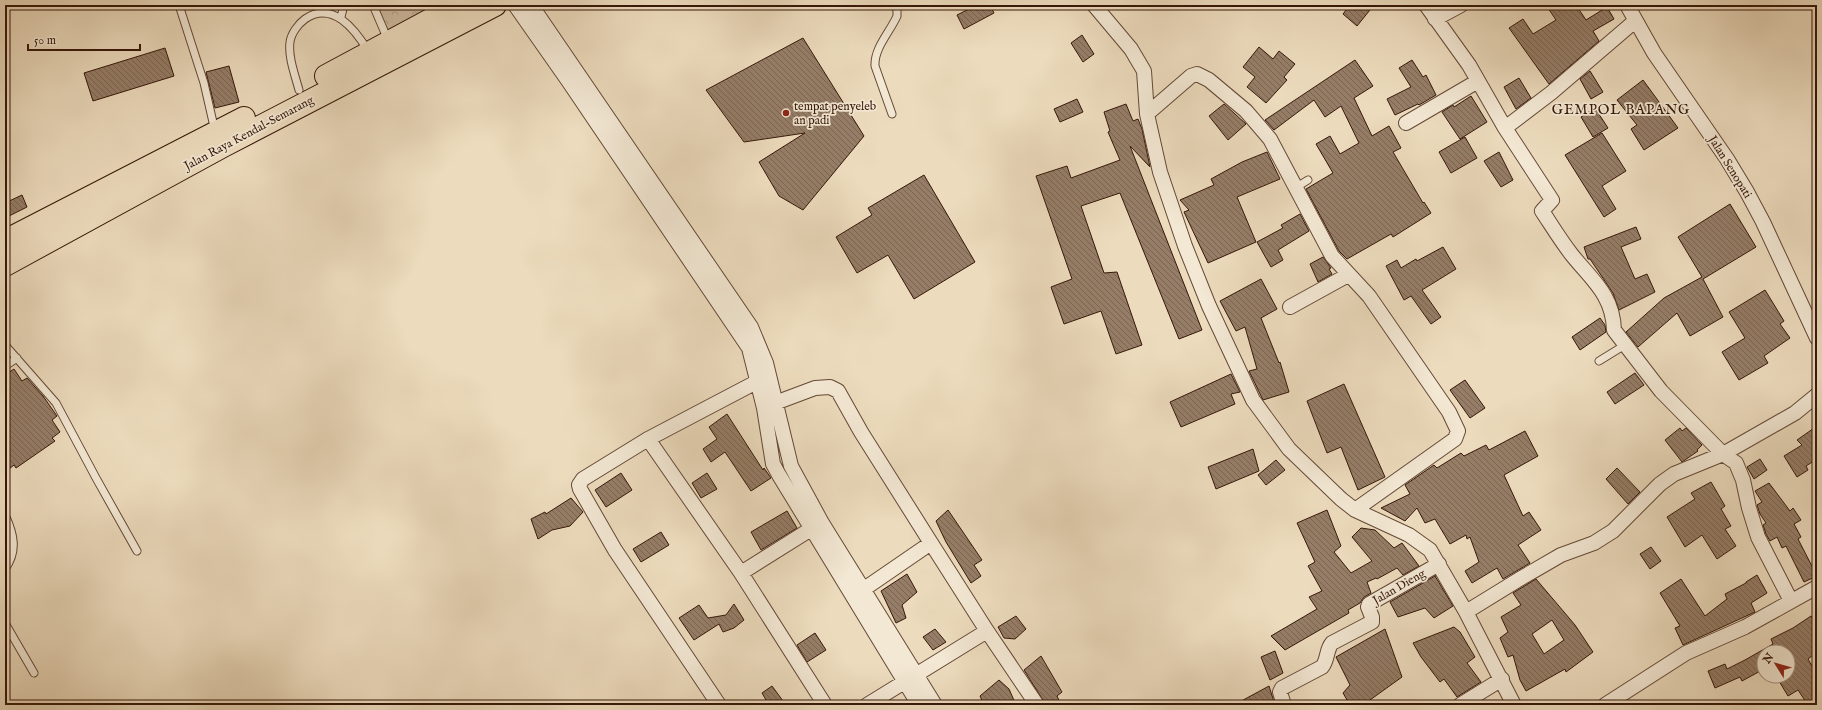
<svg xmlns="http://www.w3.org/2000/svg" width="1822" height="710" font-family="'IM FELL English',serif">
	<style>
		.forest { fill: url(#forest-crowns); stroke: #826854 }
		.building { fill: url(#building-back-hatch); stroke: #361709; fill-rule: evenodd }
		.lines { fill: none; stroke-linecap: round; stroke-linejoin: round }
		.lane-casing { stroke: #644836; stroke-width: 9 }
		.street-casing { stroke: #644836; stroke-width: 16 }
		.highway-casing { stroke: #361709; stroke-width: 24 }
		.lane { stroke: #f3e8d4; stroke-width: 7 }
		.street { stroke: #f3e8d4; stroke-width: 14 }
		.highway { stroke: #ecdbbd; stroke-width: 22 }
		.poi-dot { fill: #8f2418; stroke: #f3e8d4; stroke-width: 1.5 }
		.labels { text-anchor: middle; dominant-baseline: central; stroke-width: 3.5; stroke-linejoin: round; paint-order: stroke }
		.poi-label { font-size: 12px; fill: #361709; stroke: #f3e8d4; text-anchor: start }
		.street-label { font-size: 12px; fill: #361709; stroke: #f3e8d4 }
		.quarter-label { font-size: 14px; letter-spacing: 1px; fill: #361709; stroke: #f3e8d4 }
	</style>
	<defs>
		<pattern id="forest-crowns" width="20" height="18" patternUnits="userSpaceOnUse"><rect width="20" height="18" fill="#cdba9e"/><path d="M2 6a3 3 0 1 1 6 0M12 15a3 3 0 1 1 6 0" fill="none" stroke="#b19f87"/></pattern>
		<pattern id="building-back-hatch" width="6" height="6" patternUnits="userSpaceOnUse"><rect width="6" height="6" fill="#957d67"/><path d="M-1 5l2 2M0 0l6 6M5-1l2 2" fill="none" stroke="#7a6553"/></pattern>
	</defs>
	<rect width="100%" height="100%" fill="#ecdbbd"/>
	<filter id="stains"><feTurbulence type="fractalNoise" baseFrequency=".005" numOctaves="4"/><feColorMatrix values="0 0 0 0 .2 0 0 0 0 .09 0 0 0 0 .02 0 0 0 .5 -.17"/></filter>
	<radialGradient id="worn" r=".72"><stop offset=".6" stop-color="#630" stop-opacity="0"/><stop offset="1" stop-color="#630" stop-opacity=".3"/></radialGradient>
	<!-- forest -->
	<path class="forest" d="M 373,5 L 453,5 L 389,42 Z"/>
	<!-- building -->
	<path class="building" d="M 977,5 L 990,5 L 994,13 L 964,29 L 957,15 Z
		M 1350,5 L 1374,5 L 1357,26 L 1343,14 Z
		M 1546,5 L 1576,5 L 1586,20 L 1607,7 L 1614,19 L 1593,31 L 1599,41 L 1549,84 L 1509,28 L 1523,19 L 1533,34 L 1556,20 Z
		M 1082,35 L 1094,54 L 1083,62 L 1071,43 Z
		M 803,38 L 864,136 L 803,210 L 779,196 L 759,162 L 805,133 L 744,142 L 706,90 Z
		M 1259,47 L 1273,59 L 1279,51 L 1295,64 L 1284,77 L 1287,80 L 1266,103 L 1247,87 L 1255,77 L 1243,67 Z
		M 165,48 L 174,76 L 93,101 L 84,73 Z
		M 1355,60 L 1373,86 L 1354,98 L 1372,136 L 1389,126 L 1401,148 L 1393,152 L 1423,203 L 1424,202 L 1431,213 L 1393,237 L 1391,234 L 1347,259 L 1339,251 L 1306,189 L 1333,173 L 1316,144 L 1330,136 L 1340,154 L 1359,143 L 1341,106 L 1325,117 L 1314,100 L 1274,130 L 1265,120 Z
		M 1412,60 L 1423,77 L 1426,75 L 1436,95 L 1419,105 L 1418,104 L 1395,115 L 1387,99 L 1411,87 L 1399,68 Z
		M 229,66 L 239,102 L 215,108 L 206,72 Z
		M 1590,71 L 1603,92 L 1591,99 L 1580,79 Z
		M 1519,78 L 1531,98 L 1516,109 L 1504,87 Z
		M 1643,80 L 1678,128 L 1644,150 L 1631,129 L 1637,125 L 1617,100 Z
		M 1471,96 L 1487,122 L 1460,139 L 1442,112 L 1453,105 L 1454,107 Z
		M 1077,99 L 1083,112 L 1060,122 L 1054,109 Z
		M 1126,104 L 1133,121 L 1138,119 L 1142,129 L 1150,167 L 1130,146 L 1202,330 L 1179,339 L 1120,193 L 1081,206 L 1104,273 L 1117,272 L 1142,345 L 1116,354 L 1101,311 L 1064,324 L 1051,287 L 1072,279 L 1036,176 L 1067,166 L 1071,178 L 1120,160 L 1108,132 L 1110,131 L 1104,112 Z
		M 1224,104 L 1246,124 L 1228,140 L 1209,116 Z
		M 1595,108 L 1608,128 L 1593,137 L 1581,117 Z
		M 1602,133 L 1626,171 L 1602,186 L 1616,209 L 1604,217 L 1565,155 Z
		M 1465,137 L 1477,158 L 1451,173 L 1439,152 Z
		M 1267,152 L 1280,179 L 1237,197 L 1256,242 L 1208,263 L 1184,212 L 1189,210 L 1180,200 L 1214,185 L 1211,179 L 1242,162 Z
		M 1499,152 L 1513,180 L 1501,187 L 1484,161 Z
		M 924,175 L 975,262 L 914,299 L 888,255 L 857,273 L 836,237 L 872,215 L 868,208 Z
		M 22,195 L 27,207 L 5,218 L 5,203 Z
		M 1730,204 L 1756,247 L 1703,279 L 1723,317 L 1690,336 L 1677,313 L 1638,347 L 1626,332 L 1664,298 L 1702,277 L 1678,237 Z
		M 1300,214 L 1309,231 L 1278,250 L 1283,260 L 1271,267 L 1257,242 L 1283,228 L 1281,225 Z
		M 1636,227 L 1641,239 L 1621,247 L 1635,279 L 1647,274 L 1655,292 L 1619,310 L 1613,293 L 1590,259 L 1588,259 L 1584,247 Z
		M 1443,247 L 1456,269 L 1422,290 L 1441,317 L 1431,324 L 1411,296 L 1404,300 L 1386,266 L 1397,260 L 1401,268 L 1416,259 L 1417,261 Z
		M 1323,257 L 1331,268 L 1329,269 L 1332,274 L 1318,282 L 1310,264 Z
		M 1261,279 L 1277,309 L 1261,318 L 1279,363 L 1280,362 L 1289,392 L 1263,400 L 1249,371 L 1257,369 L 1245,327 L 1236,331 L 1220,301 Z
		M 1765,290 L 1784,321 L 1780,324 L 1790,338 L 1764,356 L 1768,363 L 1739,380 L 1722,352 L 1745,338 L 1729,312 Z
		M 1600,318 L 1605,325 L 1606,332 L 1580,350 L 1572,337 Z
		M 14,369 L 22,381 L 27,378 L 43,396 L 57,416 L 52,420 L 60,432 L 52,438 L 55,441 L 16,468 L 14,465 L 5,472 L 5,375 Z
		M 1635,373 L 1644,385 L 1615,404 L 1607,392 Z
		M 1231,374 L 1240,392 L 1231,394 L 1235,404 L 1181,427 L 1170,402 Z
		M 1465,380 L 1485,408 L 1470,418 L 1450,390 Z
		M 1344,384 L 1385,477 L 1358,490 L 1341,447 L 1327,453 L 1307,401 Z
		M 727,414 L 763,470 L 764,468 L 771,478 L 751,491 L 725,452 L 711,462 L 703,449 L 717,439 L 709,427 Z
		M 1817,426 L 1817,459 L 1806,466 L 1808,470 L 1797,477 L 1784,456 L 1802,445 L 1797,440 Z
		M 1680,428 L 1682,431 L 1686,428 L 1702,445 L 1697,450 L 1698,451 L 1682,462 L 1665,440 Z
		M 1525,431 L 1538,456 L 1504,475 L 1523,516 L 1529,512 L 1541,530 L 1518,545 L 1530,563 L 1503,579 L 1497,568 L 1472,583 L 1465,571 L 1479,562 L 1470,537 L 1467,539 L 1466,535 L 1450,544 L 1435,519 L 1425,523 L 1417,508 L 1405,521 L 1381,508 L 1410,494 L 1405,485 L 1434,465 L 1437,468 L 1461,453 L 1464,456 L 1486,445 L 1489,450 Z
		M 1253,449 L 1259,471 L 1216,489 L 1208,467 Z
		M 1760,459 L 1767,470 L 1754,479 L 1747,467 Z
		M 1276,460 L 1285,470 L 1266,485 L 1258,475 Z
		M 1617,468 L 1640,492 L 1628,504 L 1606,479 Z
		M 621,473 L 632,490 L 606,507 L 595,490 Z
		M 707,473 L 717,489 L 701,498 L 692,483 Z
		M 1711,482 L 1725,506 L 1721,509 L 1731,526 L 1725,529 L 1736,546 L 1717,559 L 1702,535 L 1685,547 L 1667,517 L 1695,499 L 1691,493 Z
		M 1769,483 L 1790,511 L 1793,508 L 1801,520 L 1794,524 L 1801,537 L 1798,539 L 1817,576 L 1804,582 L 1786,546 L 1782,548 L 1777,537 L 1770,541 L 1766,534 L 1763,525 L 1766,523 L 1760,514 L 1757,505 L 1762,502 L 1755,491 Z
		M 571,498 L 583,512 L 570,526 L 552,530 L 538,539 L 531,519 L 545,512 L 546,514 Z
		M 948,510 L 982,560 L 974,565 L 981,576 L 971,583 L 946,542 L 936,521 Z
		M 1327,510 L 1341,546 L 1334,552 L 1351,573 L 1372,561 L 1352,537 L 1361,528 L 1375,530 L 1394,548 L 1402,543 L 1419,566 L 1403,575 L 1397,568 L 1377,579 L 1376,578 L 1367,582 L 1371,593 L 1364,597 L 1360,603 L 1348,610 L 1349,613 L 1285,650 L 1271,636 L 1317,609 L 1309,597 L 1322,591 L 1308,566 L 1315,562 L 1297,523 Z
		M 787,511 L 797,528 L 761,550 L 751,532 Z
		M 661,532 L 669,545 L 641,562 L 633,549 Z
		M 1651,547 L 1661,561 L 1650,569 L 1640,554 Z
		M 907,574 L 917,592 L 902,605 L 906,618 L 896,623 L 881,591 Z
		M 1757,575 L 1767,593 L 1751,603 L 1755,612 L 1683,645 L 1675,628 L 1680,626 L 1660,593 L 1681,579 L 1705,616 L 1727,599 L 1725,594 L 1746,583 L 1746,582 Z
		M 1435,576 L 1453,606 L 1434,618 L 1425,608 L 1398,617 L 1390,602 Z
		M 1536,579 L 1575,625 L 1593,652 L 1566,672 L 1565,669 L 1526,691 L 1520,680 L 1513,655 L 1508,657 L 1500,638 L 1508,632 L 1501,617 L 1521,605 L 1513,593 ZM 1552,620 L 1564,640 L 1544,654 L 1532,634 Z
		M 734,604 L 744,620 L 734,628 L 723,632 L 719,624 L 694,640 L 679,618 L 699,605 L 708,618 L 726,615 Z
		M 1016,616 L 1026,629 L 1015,639 L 1004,638 L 998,627 Z
		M 1811,616 L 1817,626 L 1817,652 L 1808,659 L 1817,675 L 1817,700 L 1808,705 L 1798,690 L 1788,696 L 1779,681 L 1788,676 L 1788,652 L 1764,652 L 1764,669 L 1742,681 L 1740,677 L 1715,688 L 1708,671 L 1725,664 L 1727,669 L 1745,660 L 1773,644 L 1771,639 L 1793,628 Z
		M 1454,627 L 1460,632 L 1475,657 L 1467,663 L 1481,682 L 1457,697 L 1444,679 L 1440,682 L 1421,657 L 1413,643 Z
		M 935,629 L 946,642 L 933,650 L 923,637 Z
		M 1385,629 L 1402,677 L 1363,705 L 1350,705 L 1343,693 L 1350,685 L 1336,657 Z
		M 815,633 L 826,650 L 807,662 L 797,645 Z
		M 1275,651 L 1283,673 L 1270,680 L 1261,657 Z
		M 1041,656 L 1062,692 L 1057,696 L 1061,705 L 1046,705 L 1024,670 Z
		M 999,680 L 1009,689 L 1016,705 L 984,705 L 980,696 Z
		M 772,686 L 786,705 L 769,705 L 762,693 Z
		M 1269,686 L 1275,705 L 1234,705 Z"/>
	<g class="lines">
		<defs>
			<path id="lane" d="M 179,5 L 204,83 L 215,131
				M 373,5 L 388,40
				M 341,17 L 344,5
				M 299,90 C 295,75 288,57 290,42 C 291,34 298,24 305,19 C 332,0 355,29 368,51
				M 892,114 L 875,66 C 874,48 890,32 897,16 L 897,10 L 894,5
				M 1295,188 L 1308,180
				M 5,345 L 56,403 L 96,478 L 137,551
				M 1599,361 L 1625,345
				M 5,366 L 17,358
				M 5,515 C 14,534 18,551 5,569
				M 5,623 L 34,673"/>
			<path id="street" d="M 515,5 L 569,82 L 749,348 L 764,408 L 773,464 L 779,475 L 919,705
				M 531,5 L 751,327 L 766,363 L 791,466 L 822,523 L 935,705
				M 1094,5 L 1131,49 L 1144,71 L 1147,114 L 1160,172 L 1185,246 L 1209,306 L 1253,400 L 1289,449 L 1341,499 L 1355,510 L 1409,535 L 1430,550 L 1466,612 L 1514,705
				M 1426,5 L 1469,65 L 1505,128 L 1552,200 L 1542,211 C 1552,226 1561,241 1572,255 C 1592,280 1613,295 1614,330 L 1661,391 L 1723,454 L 1736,463 L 1743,480 L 1749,508 L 1758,537 L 1791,601
				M 1627,5 L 1654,53 L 1727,159 L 1747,192 L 1763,222 L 1817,338
				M 1435,19 L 1461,5
				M 1147,114 L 1191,76 L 1197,74 L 1209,80 L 1246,111 L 1270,139 L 1332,256 L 1369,296 L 1449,412 L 1458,431 L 1455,439 L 1355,510
				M 1406,123 L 1478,81
				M 1505,128 L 1551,93 L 1635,21
				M 1290,307 L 1348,275
				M 767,406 L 815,388 L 830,387 L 838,391 L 861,432 L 931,543
				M 648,439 L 741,573 L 825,705
				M 741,573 L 819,524
				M 864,589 L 931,543 L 987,631
				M 1466,612 L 1523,577 L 1561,555 L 1594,543 L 1613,531 L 1660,484 L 1674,474 L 1723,454 L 1795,413 L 1817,395
				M 719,705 L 615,550 L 580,489 L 579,485 L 583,479 L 648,439 L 766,377
				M 867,705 L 987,631 L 1037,705
				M 1284,705 L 1280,692 L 1282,688 L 1322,667 C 1328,660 1326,650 1332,643 L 1372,622 L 1372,617 L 1368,607 L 1369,604 L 1439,564
				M 1460,705 L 1502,679
				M 1605,705 L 1686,653 L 1745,627 L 1817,587"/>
			<path id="highway" d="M 326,76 L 458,5
				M 5,241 L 244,118
				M 5,265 L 223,146 L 495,5"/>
		</defs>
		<!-- lane casing -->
		<use href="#lane" class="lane-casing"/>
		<!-- street casing -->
		<use href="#street" class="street-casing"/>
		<!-- highway casing -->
		<use href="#highway" class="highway-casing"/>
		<!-- lane -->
		<use href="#lane" class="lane"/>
		<!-- street -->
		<use href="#street" class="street"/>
		<!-- highway -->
		<use href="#highway" class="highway"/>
	</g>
	<!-- markers -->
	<circle class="poi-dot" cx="786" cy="113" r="4"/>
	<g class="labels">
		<!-- poi labels -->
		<g class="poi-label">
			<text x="794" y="106">tempat penyeleb<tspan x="794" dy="14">an padi</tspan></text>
		</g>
		<!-- street labels -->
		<g class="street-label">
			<text transform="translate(249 133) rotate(-28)">Jalan Raya Kendal-Semarang</text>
			<text transform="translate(1730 167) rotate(58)">Jalan Senopati</text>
			<text transform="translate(1399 587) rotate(-30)">Jalan Dieng</text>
		</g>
		<!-- quarter labels -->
		<g class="quarter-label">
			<text x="1621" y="110">GEMPOL BAPANG</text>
		</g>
	</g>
	<!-- margin -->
	<rect width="1822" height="710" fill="none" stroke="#ecdbbd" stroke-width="20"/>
	<rect x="6" y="6" width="1810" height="698" fill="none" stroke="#361709" stroke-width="2"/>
	<rect x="10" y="10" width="1802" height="690" fill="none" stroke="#361709"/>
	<!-- north arrow -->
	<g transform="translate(1776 664) rotate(307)"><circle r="19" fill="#f3e8d4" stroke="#a79483"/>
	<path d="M0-3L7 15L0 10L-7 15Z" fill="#8f2418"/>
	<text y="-6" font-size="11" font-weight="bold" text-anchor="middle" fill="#361709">N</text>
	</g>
	<!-- scale -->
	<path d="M28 44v6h112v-6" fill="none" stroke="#361709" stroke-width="2"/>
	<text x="34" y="44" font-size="12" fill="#361709" stroke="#f3e8d4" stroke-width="3" paint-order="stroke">50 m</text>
	<rect width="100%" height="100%" filter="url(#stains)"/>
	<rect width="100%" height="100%" fill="url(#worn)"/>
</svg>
